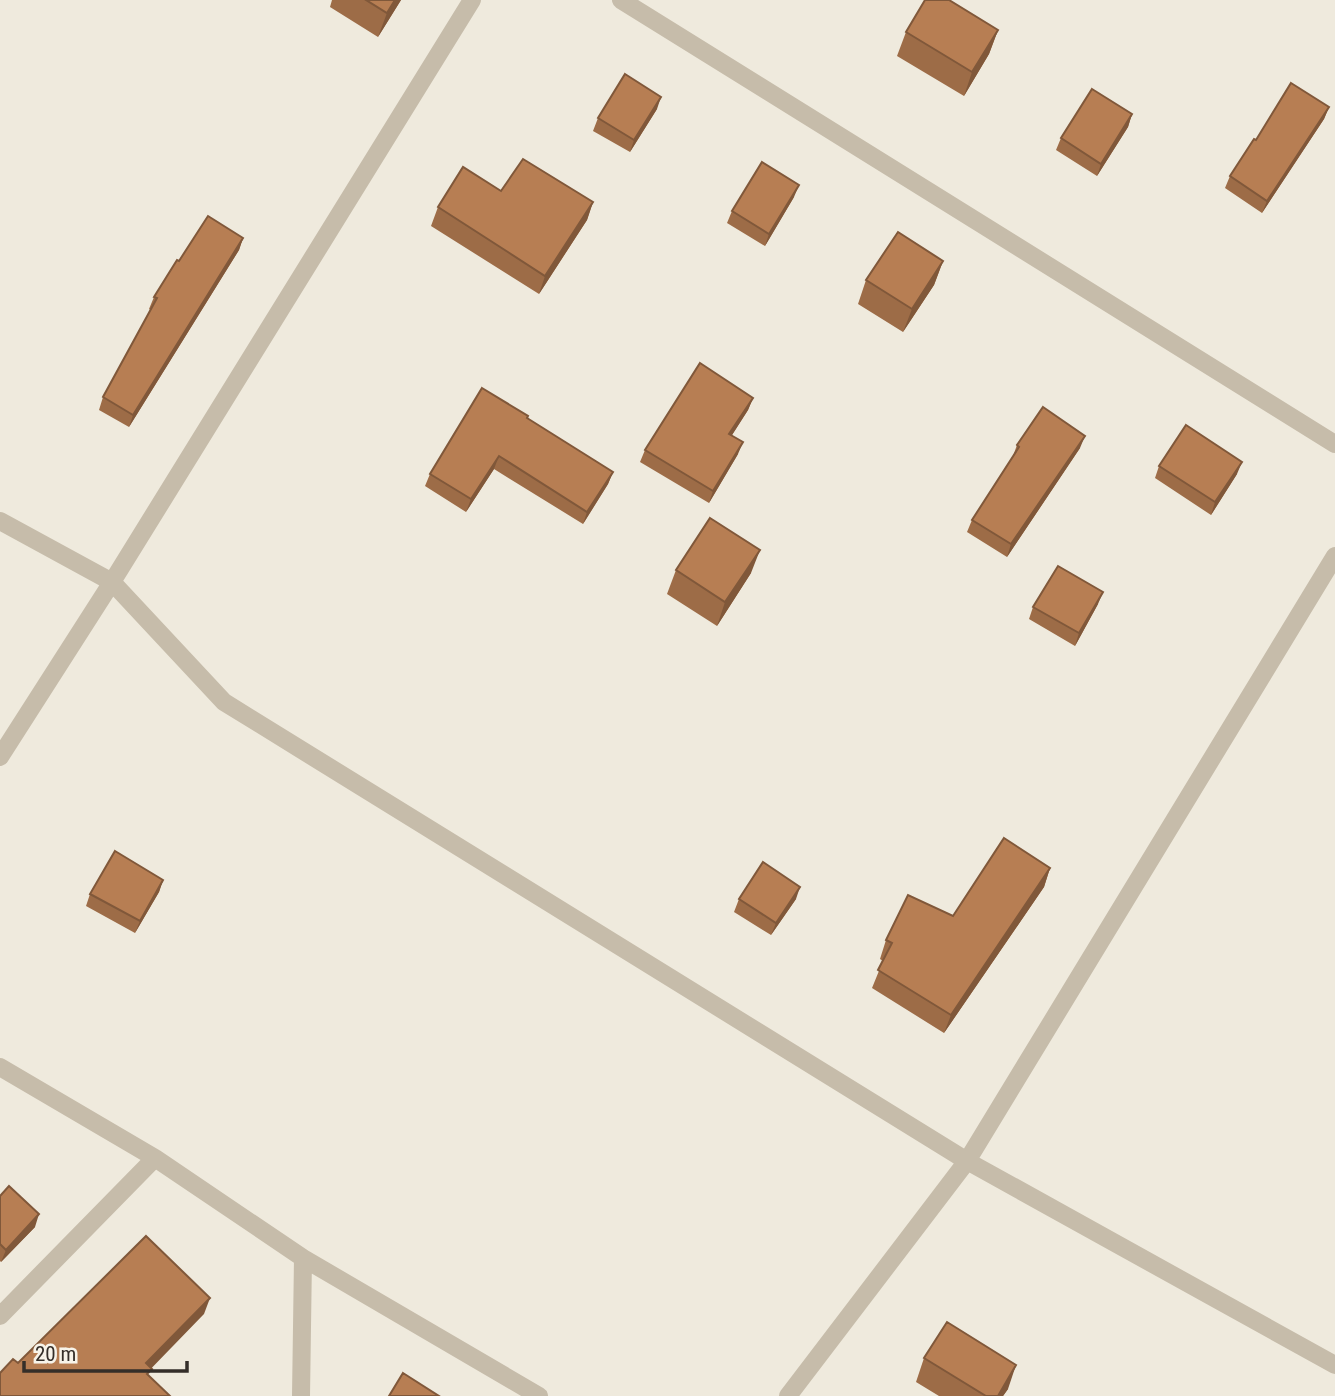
<svg xmlns="http://www.w3.org/2000/svg" width="1335" height="1396" font-family="'Roboto Condensed',sans-serif">
	<style>
		.lines { fill: none; stroke-linecap: round; stroke-linejoin: round }
		.minor { stroke: #c6bcaa; stroke-width: 18 }
		.wall { fill: #9d6c47 }
		.shaded-wall { fill: #80583a }
		.building { fill: #b77e53; stroke: #80583a; stroke-width: 2 }
	</style>
	<rect width="100%" height="100%" fill="#efeadd"/>
	<g class="lines">
		<!-- minor -->
		<path class="minor" d="M 621,0 L 1335,444
			M 0,521 L 112,582 L 224,702 L 967,1161 L 1335,1365
			M 0,757 L 112,582 L 472,0
			M 0,1067 L 155,1158 L 303,1258 L 539,1396
			M 0,1316 L 155,1158
			M 301,1396 L 303,1258
			M 788,1396 L 967,1161 L 1335,556"/>
	</g>
	<!-- wall -->
	<path class="wall" d="M 332,0 L 401,0 L 378,37 L 330,7 Z
		M 998,30 L 989,54 L 964,96 L 897,56 L 906,32 Z
		M 1329,107 L 1324,119 L 1262,213 L 1225,188 L 1230,176 L 1256,140 Z
		M 657,109 L 630,152 L 593,131 L 598,118 Z
		M 1132,114 L 1128,127 L 1097,176 L 1056,150 L 1061,138 Z
		M 501,191 L 593,202 L 587,220 L 539,294 L 431,226 L 438,207 Z
		M 794,197 L 765,246 L 727,223 L 732,211 Z
		M 243,238 L 239,250 L 129,427 L 99,410 L 103,397 L 151,310 L 149,309 L 154,297 L 179,261 Z
		M 943,261 L 934,285 L 903,332 L 858,304 L 866,280 Z
		M 753,398 L 748,410 L 732,435 L 738,454 L 709,503 L 640,462 L 645,450 Z
		M 527,418 L 613,472 L 608,484 L 583,524 L 494,469 L 466,512 L 425,486 L 430,474 Z
		M 1017,445 L 1080,448 L 1007,557 L 967,532 L 972,520 L 1013,456 Z
		M 1159,466 L 1237,474 L 1211,515 L 1155,478 Z
		M 676,570 L 751,573 L 717,626 L 667,594 Z
		M 1098,604 L 1075,646 L 1029,619 L 1033,607 Z
		M 1050,868 L 1044,887 L 944,1033 L 872,988 L 883,961 L 880,959 L 886,940 L 953,916 Z
		M 163,880 L 159,892 L 135,933 L 86,906 L 90,894 Z
		M 739,899 L 796,899 L 771,935 L 734,912 Z
		M 0,1196 L 35,1227 L 1,1262 L 0,1261 Z
		M 924,1358 L 1008,1389 L 1003,1396 L 939,1396 L 916,1382 Z"/>
	<!-- shaded-wall -->
	<path class="shaded-wall" d="M 395,0 L 401,0 L 378,37 L 387,13 Z
		M 998,30 L 989,54 L 964,96 L 972,72 Z
		M 661,97 L 657,109 L 630,152 L 634,140 Z
		M 1329,107 L 1324,119 L 1262,213 L 1267,201 Z
		M 1132,114 L 1128,127 L 1097,176 L 1101,164 Z
		M 799,185 L 794,197 L 765,246 L 769,234 Z
		M 593,202 L 587,220 L 539,294 L 545,276 Z
		M 243,238 L 239,250 L 129,427 L 133,415 Z
		M 943,261 L 934,285 L 903,332 L 912,309 Z
		M 753,398 L 748,410 L 725,446 L 729,434 Z
		M 1085,436 L 1080,448 L 1007,557 L 1011,544 Z
		M 743,442 L 738,454 L 709,503 L 713,491 Z
		M 499,456 L 494,469 L 466,512 L 471,499 Z
		M 1242,462 L 1237,474 L 1211,515 L 1215,502 Z
		M 613,472 L 608,484 L 583,524 L 587,512 Z
		M 760,550 L 751,573 L 717,626 L 725,602 Z
		M 1103,592 L 1098,604 L 1075,646 L 1079,633 Z
		M 1050,868 L 1044,887 L 944,1033 L 951,1015 Z
		M 163,880 L 159,892 L 135,933 L 140,921 Z
		M 800,887 L 796,899 L 771,935 L 776,923 Z
		M 39,1214 L 35,1227 L 1,1262 L 6,1250 Z
		M 210,1298 L 204,1314 L 140,1380 L 146,1363 Z
		M 1016,1365 L 1008,1389 L 1003,1396 L 998,1396 Z"/>
	<!-- building -->
	<path class="building" d="M 366,0 L 395,0 L 387,13 Z
		M 925,0 L 949,0 L 998,30 L 972,72 L 906,32 Z
		M 625,74 L 661,97 L 634,140 L 598,118 Z
		M 1291,83 L 1329,107 L 1267,201 L 1230,176 L 1254,139 L 1256,140 Z
		M 1092,89 L 1132,114 L 1101,164 L 1061,138 Z
		M 523,159 L 593,202 L 545,276 L 438,207 L 463,167 L 501,191 Z
		M 762,162 L 799,185 L 769,234 L 732,211 Z
		M 208,216 L 243,238 L 133,415 L 103,397 L 157,298 L 154,297 L 177,260 L 179,261 Z
		M 898,232 L 943,261 L 912,309 L 866,280 Z
		M 700,363 L 753,398 L 729,434 L 743,442 L 713,491 L 645,450 Z
		M 482,388 L 528,416 L 527,418 L 613,472 L 587,512 L 499,456 L 471,499 L 430,474 Z
		M 1043,407 L 1085,436 L 1011,544 L 972,520 L 1019,447 L 1017,445 Z
		M 1186,425 L 1242,462 L 1215,502 L 1159,466 Z
		M 710,518 L 760,550 L 725,602 L 676,570 Z
		M 1058,566 L 1103,592 L 1079,633 L 1033,607 Z
		M 1004,838 L 1050,868 L 951,1015 L 878,970 L 892,943 L 886,940 L 908,895 L 953,916 Z
		M 115,851 L 163,880 L 140,921 L 90,894 Z
		M 763,862 L 800,887 L 776,923 L 739,899 Z
		M 9,1186 L 39,1214 L 6,1250 L 0,1244 L 0,1196 Z
		M 146,1236 L 210,1298 L 146,1363 L 152,1369 L 147,1374 L 170,1396 L 0,1396 L 0,1373 L 13,1359 L 18,1363 Z
		M 947,1322 L 1016,1365 L 998,1396 L 986,1396 L 924,1358 Z
		M 403,1373 L 439,1396 L 389,1396 Z"/>
	<!-- scale -->
	<path d="M24 1361v10h163v-10" fill="none" stroke="#342e29" stroke-width="3.5"/>
	<text x="35" y="1361" font-size="21" fill="#342e29" stroke="#f7f3e9" stroke-width="5" paint-order="stroke">20 m</text>
</svg>
